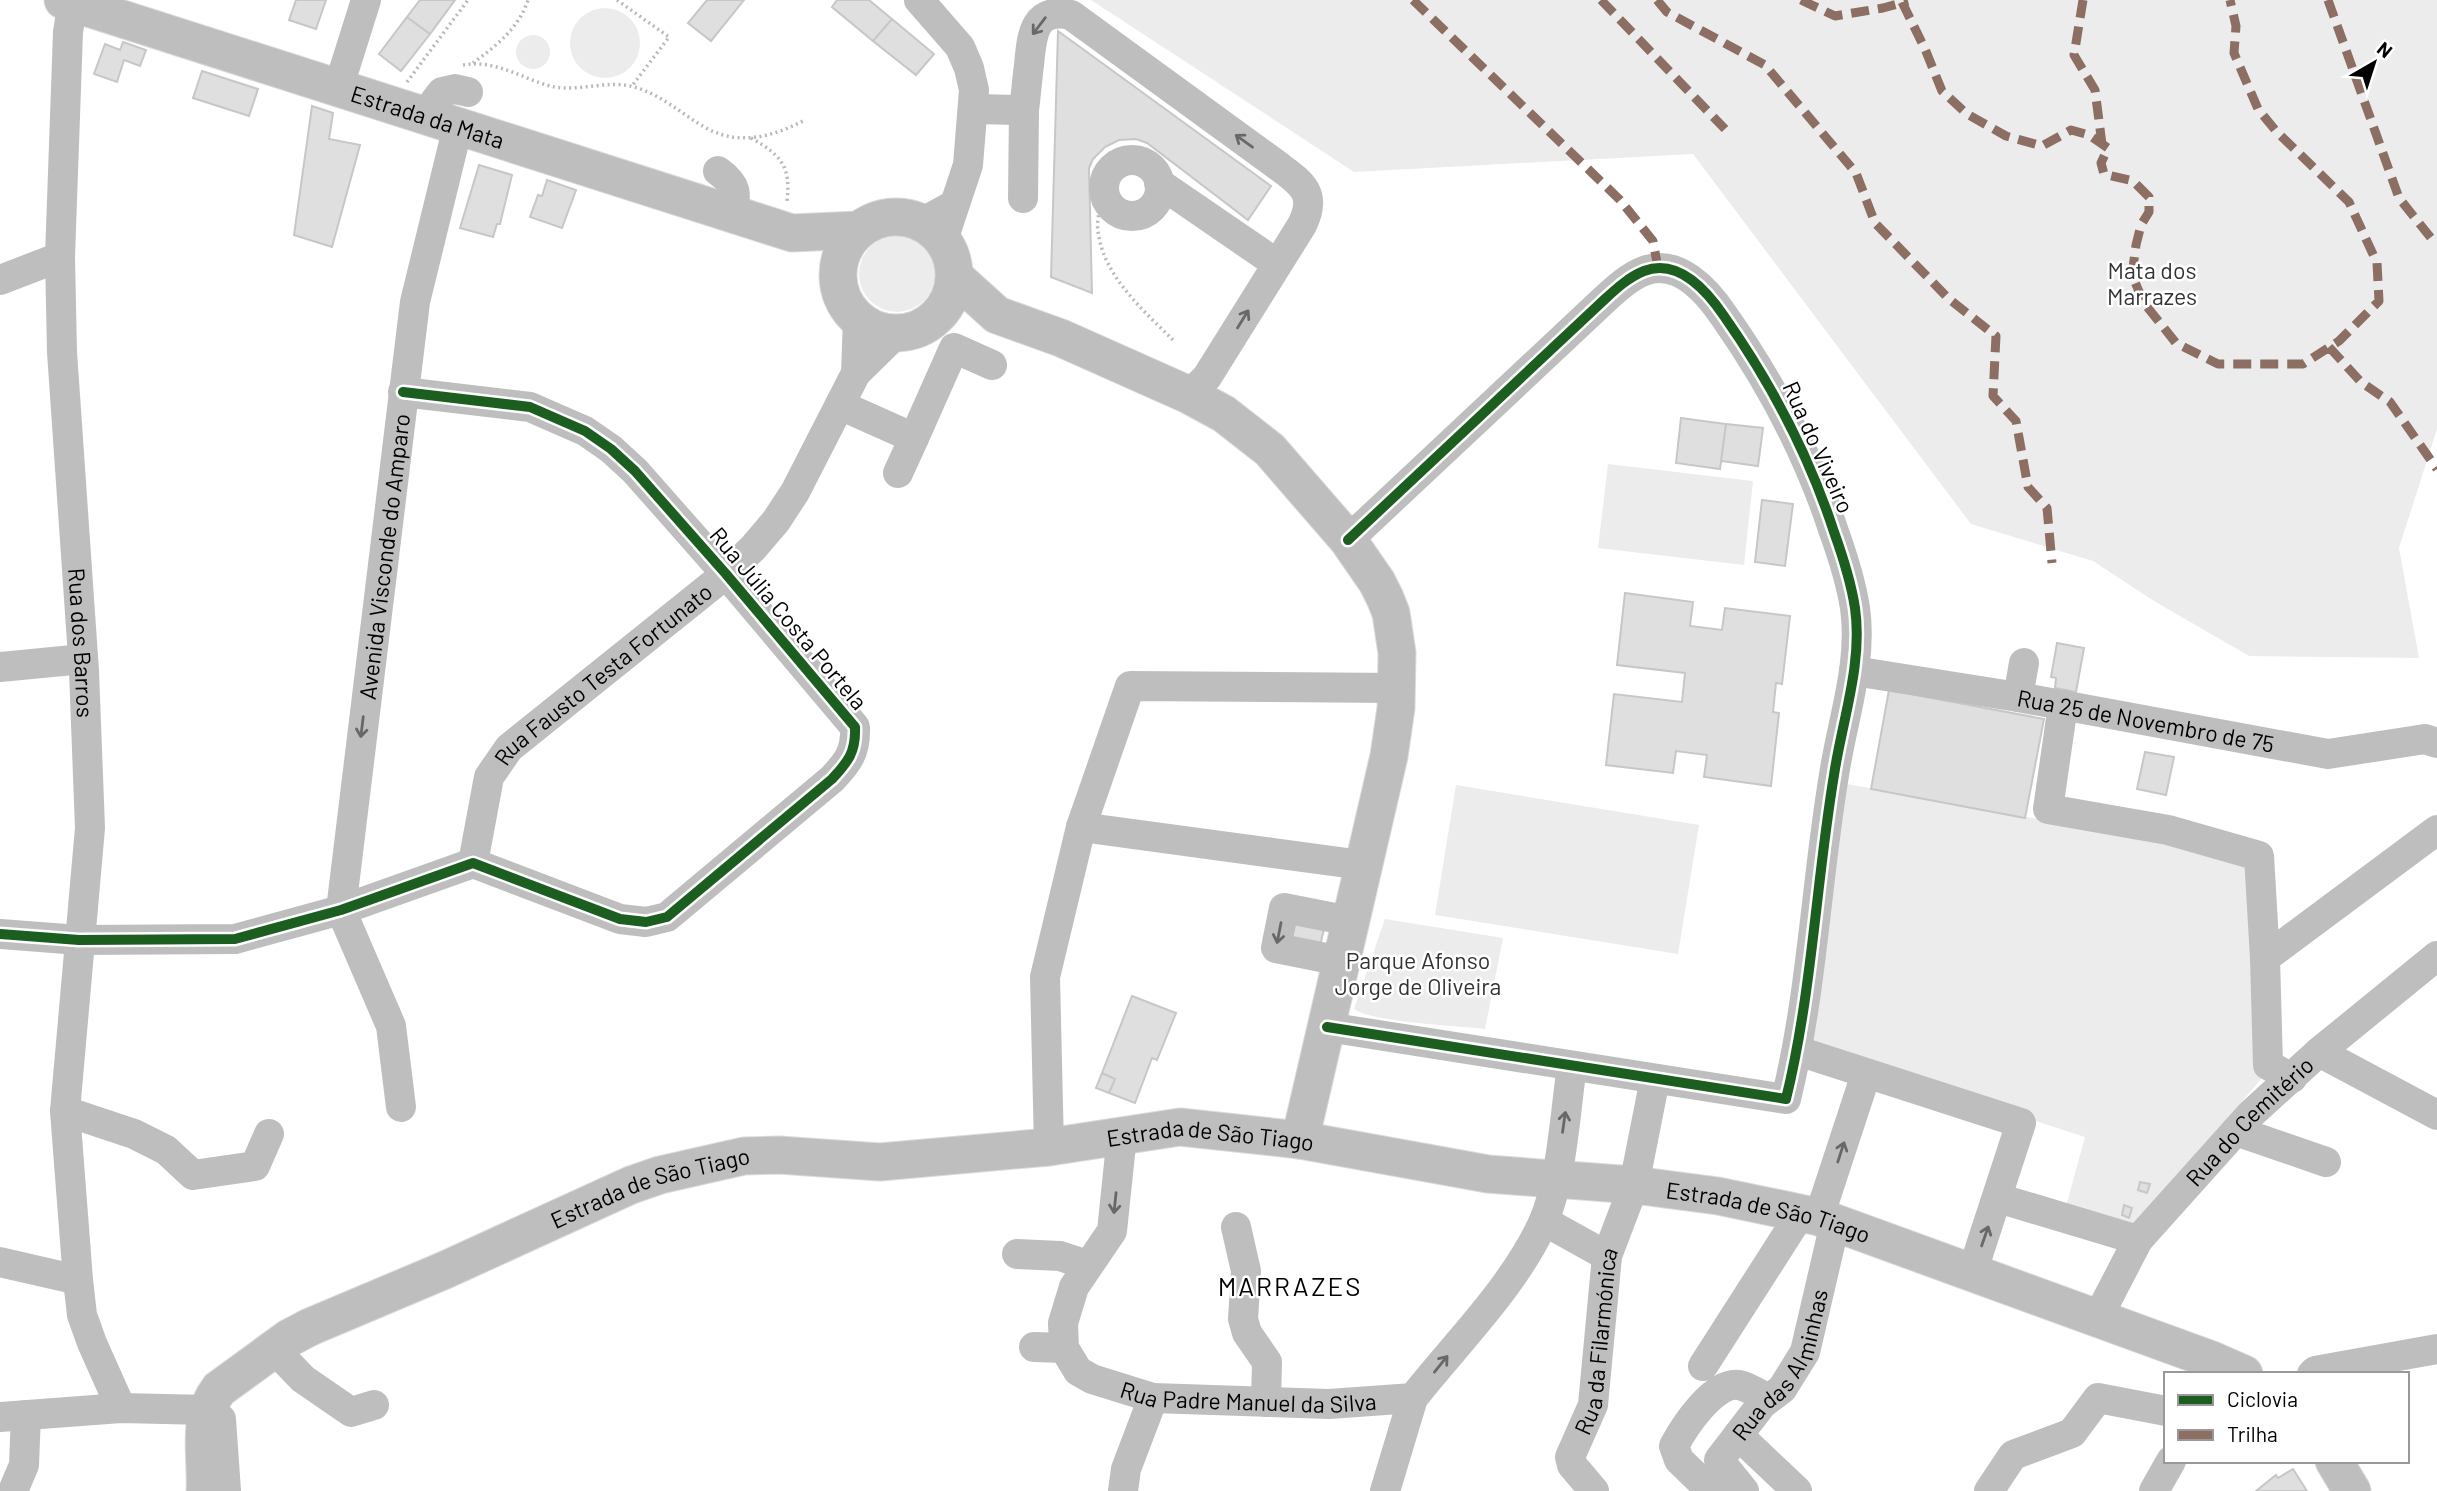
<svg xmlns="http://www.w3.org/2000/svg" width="2437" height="1491" font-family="Barlow,sans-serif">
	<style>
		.green { fill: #ececec }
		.building { fill: #dfdfdf; stroke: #c7c7c7; stroke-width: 2 }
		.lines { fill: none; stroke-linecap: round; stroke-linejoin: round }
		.major-casing { stroke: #dbdbdb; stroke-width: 39 }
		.path { stroke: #b9b9b9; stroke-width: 3.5; stroke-dasharray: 2 3.5; stroke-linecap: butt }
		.minor { stroke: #bebebe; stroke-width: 30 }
		.major { stroke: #bebebe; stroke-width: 37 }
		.quiet { stroke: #8d6e63; stroke-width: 9; stroke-dasharray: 18 9; stroke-linecap: butt }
		.cycleway-casing { stroke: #fff; stroke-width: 15 }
		.cycleway { stroke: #1b5e20; stroke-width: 10 }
		.oneway { stroke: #686868 }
		.labels { text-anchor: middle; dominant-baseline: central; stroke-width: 5; stroke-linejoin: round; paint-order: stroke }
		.street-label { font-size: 23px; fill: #000; stroke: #fff }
		.park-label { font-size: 23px; fill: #333; stroke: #fff }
		.quarter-label { font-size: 26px; letter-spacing: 2px; fill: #000; stroke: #fff }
	</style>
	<rect width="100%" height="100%" fill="#fff"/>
	<!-- green -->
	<path class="green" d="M 1091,0 L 2437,0 L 2437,429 L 2399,548 L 2419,658 L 2249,656 L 2154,601 L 2093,561 L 1971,524 L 1693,154 L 1354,172 Z
		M570 43a35 35 0 1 1 70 0a35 35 0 1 1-70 0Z
		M516 52a17 17 0 1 1 34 0a17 17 0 1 1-34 0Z
		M859 274a38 38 0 1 1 76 0a38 38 0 1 1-76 0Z
		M 1608,464 L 1753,481 L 1744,565 L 1598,548 Z
		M 1842,783 L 2251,858 L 2262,1078 L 2132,1230 L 2065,1210 L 2085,1137 L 1815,1049 L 1811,1036 Z
		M 1456,785 L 1699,825 L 1678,954 L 1435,915 Z
		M 1385,919 L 1503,938 L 1485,1029 C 1459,1026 1371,1022 1354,1009 Z"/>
	<!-- building -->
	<path class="building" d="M 296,0 L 326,0 L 316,29 L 289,20 Z
		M 420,0 L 455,0 L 430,34 L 407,17 Z
		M 707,0 L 744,0 L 711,41 L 688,23 Z
		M 837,0 L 869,0 L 892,19 L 873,41 L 832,7 Z
		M 407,17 L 430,34 L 401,71 L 379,54 Z
		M 892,19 L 934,54 L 916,75 L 873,41 Z
		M 1058,31 L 1271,186 L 1248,220 L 1147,143 L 1136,139 L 1119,140 L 1105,147 L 1093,159 L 1089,168 L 1092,293 L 1051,277 Z
		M 123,42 L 146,50 L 140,66 L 124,60 L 117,82 L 94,74 L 105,44 L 120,50 Z
		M 202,71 L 258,89 L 249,116 L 193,98 Z
		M 312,106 L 333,113 L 329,139 L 360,145 L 332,247 L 294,235 Z
		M 479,165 L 512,175 L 500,224 L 497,224 L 493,237 L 460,228 Z
		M 547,180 L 576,190 L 562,228 L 530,217 L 538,195 L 542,196 Z
		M 1681,418 L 1726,424 L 1720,469 L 1676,463 Z
		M 1726,424 L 1763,428 L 1758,466 L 1721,461 Z
		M 1762,500 L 1793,504 L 1785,566 L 1755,562 Z
		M 1625,593 L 1693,602 L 1690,626 L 1722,630 L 1725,608 L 1790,616 L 1782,684 L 1776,683 L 1773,712 L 1779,713 L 1771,786 L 1704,777 L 1707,755 L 1676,751 L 1673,773 L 1606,765 L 1614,694 L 1682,702 L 1685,673 L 1617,665 Z
		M 2057,643 L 2084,648 L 2076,692 L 2055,688 L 2056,678 L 2051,677 Z
		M 1889,690 L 2044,719 L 2025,818 L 1871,789 Z
		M 2145,752 L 2174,757 L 2166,795 L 2137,789 Z
		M 1292,918 L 1325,925 L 1319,950 L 1287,943 Z
		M 1132,996 L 1176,1013 L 1157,1060 L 1152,1058 L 1135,1103 L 1109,1093 L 1115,1079 L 1102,1073 Z
		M 1102,1073 L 1115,1079 L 1109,1093 L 1096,1088 Z
		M 2140,1182 L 2150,1184 L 2147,1193 L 2138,1190 Z
		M 2124,1205 L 2132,1208 L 2129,1218 L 2122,1215 Z
		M 2293,1469 L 2307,1491 L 2256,1491 L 2276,1475 L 2278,1478 Z"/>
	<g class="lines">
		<defs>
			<g id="major">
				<path id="s9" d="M 63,0 L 792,233 L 859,230"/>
				<circle cx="896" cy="275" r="58"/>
				<path d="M 955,277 L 997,315 L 1061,338 L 1189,395 L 1224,414 L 1270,450 L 1348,540 L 1377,582 L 1385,598 L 1391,613 L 1397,653 L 1396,708 L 1389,756 L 1300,1140"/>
				<path d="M 2334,1461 L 2352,1491"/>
				<path id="s10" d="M 205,1491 C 207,1456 196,1419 219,1389 L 289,1338 L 310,1327 L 445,1270 L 631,1185 L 660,1175 L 744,1156 L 779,1155 L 880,1162 L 1049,1147 L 1180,1127 L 1300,1140 L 1488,1174 L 1634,1185 L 1718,1196 L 1819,1217 L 2212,1360 L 2244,1374"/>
			</g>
		</defs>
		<!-- major casing -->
		<use href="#major" class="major-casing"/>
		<!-- path -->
		<path class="path" d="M 617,0 L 669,37 L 632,86
			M 473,63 C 496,46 519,28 528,0
			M 463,65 C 494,59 521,78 550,86 C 578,93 607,79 634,87 C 663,95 682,115 708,129 C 741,146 774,136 805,120
			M 407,82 L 468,0
			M 751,138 C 781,155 791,166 787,201
			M 1104,194 C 1101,206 1096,219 1098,231 C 1103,276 1144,311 1174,341"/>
		<!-- minor -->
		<g class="minor">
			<path id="s1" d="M 73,0 L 68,32 L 60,257 L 62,352 L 84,671 L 90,828 L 65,1111 L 78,1280"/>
			<path d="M 919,0 L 960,47 L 969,68 L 974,90 L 968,165 L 943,240"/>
			<path d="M 338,89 L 366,0"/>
			<path d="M 974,109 L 1024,110 C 1026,95 1027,80 1029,65 C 1032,35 1033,7 1071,15 L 1277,165 C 1301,183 1318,193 1302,225 L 1207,377 L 1189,395"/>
			<path d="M 429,117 L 435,101 L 442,92 L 455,89 L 468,92"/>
			<circle cx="1132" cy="188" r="28"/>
			<path d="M 718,171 C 737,185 737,192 732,214"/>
			<path d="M 1159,183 L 1277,264"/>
			<path d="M 1023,198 L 1024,110"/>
			<path d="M 921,223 L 954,205"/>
			<path d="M 0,280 L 60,257"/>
			<path d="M 856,373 L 858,318"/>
			<path d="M 840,405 L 914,438 L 954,348 L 992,365"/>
			<path d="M 898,473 L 914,438"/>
			<path d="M 0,667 L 83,659"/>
			<path id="s2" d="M 1854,671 L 2018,697 L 2328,754 L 2425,739 L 2437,743"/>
			<path d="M 2018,697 L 2024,663"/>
			<path d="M 2063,705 L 2048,809 L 2168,830 L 2259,856 L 2265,958"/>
			<path d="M 1081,827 L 1362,865"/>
			<path id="s3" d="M 473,863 L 489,777 L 509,748 L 726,574 L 753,548 L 776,521 L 795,492 L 856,373 L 897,333"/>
			<path d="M 0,934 L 79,940 L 235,939 L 341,910 L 473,863 L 620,919 L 646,922 L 667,917 L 832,779 C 848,762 856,752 855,727 L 726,574 L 635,471 L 611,449 L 585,431 L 530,407 L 403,392"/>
			<path d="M 1341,961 L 1276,948 L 1284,908 L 1350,921"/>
			<path d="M 1327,1027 L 1786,1099 C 1812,993 1816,883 1834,775 C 1842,721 1863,664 1855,608 C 1851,582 1843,557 1834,532 C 1809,455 1771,383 1724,316 C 1707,291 1678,258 1644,271 C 1629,277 1617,288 1605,299 L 1348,540"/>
			<path d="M 1798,1051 L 2021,1123 L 1972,1273"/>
			<path d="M 2319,1052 L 2437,1115"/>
			<path d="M 2292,1078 L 2268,1065 L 2265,958 L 2437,830"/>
			<path id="s4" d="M 401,1107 L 391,1026 L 341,910 L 415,302 L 458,126"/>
			<path d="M 65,1111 L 134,1134 L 166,1150 L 193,1175 L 255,1166 L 269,1134"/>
			<path d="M 2236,1131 L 2326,1162"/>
			<path id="s5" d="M 1122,1135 L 1112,1231 L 1074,1287 L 1063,1323 L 1064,1348 L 1078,1371 L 1092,1379 L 1153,1398 L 1329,1404 L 1413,1398 C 1458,1341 1512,1289 1543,1223 C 1562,1180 1565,1113 1572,1066"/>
			<path d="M 1049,1147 L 1045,977 L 1081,827 L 1130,686 L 1397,688"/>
			<path d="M 1998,1198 L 2138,1240"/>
			<path d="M 1819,1217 L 1866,1074"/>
			<path d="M 1544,1221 L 1607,1256"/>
			<path d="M 1236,1227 L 1246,1271 L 1243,1319 L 1247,1333 L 1267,1362 L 1266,1402"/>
			<path d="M 1017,1254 L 1060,1256 L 1087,1265"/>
			<path d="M 0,1262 L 78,1280 L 82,1315 L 92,1343 L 121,1408"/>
			<path id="s6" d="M 2097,1319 L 2138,1240 L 2251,1114 L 2319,1052 L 2437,956"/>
			<path d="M 1034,1347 L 1064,1348"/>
			<path d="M 274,1349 L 303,1379 L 351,1412 L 374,1405"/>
			<path d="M 1703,1366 L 1801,1213"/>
			<path d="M 2312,1374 L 2315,1371 L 2437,1349"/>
			<path d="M 0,1417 L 121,1408 L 207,1410 L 221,1419 L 226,1491"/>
			<path d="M 1738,1435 L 1797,1491"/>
			<path d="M 13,1491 L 24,1465 L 26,1415"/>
			<path d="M 1123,1491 L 1126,1469 L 1153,1398"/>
			<path d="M 1385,1491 L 1413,1398"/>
			<path id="s7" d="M 1594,1491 L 1572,1465 L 1570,1457 L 1593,1405 L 1607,1256 L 1634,1185 L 1655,1079"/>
			<path d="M 1711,1491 L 1679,1460 L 1674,1446 C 1684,1427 1714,1381 1739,1385 C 1749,1387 1759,1394 1768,1399"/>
			<path id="s8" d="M 1744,1491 L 1719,1460 L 1762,1404 L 1782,1389 L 1805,1352 L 1835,1223"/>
			<path d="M 1989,1491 L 2013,1455 L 2072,1433 L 2098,1398 L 2166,1411"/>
			<path d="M 2154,1491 L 2171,1461"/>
		</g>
		<!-- major -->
		<use href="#major" class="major"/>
		<!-- quiet -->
		<path class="quiet" d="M 1413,0 L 1620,200 L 1653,241 L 1658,268
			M 1601,0 L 1725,129
			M 1657,0 L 1667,12 L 1765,65 L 1856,173 L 1875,223 L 1949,299 L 1996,336 L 1993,396 L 2016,421 L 2028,487 L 2047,508 L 2052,563
			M 1801,0 L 1835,16 L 1883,8 L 1908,1
			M 2083,0 L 2074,55 L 2095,90 L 2102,144
			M 2328,0 L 2399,198 L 2431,238 L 2437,241
			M 1902,2 L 1925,49 L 1942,91 L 1967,114 L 2006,136 L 2042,146 L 2071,130 L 2089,135 L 2108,148 L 2101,163 L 2104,174 L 2133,181 L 2149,197 L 2149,212 L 2141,225 L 2136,245 L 2132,275 L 2144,303 L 2176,343 L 2218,364 L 2303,364 L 2339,341 L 2379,301 L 2377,263 L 2349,202 L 2276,131 L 2258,109 L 2234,53 L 2236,26 L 2230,0
			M 2329,347 L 2361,382 L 2390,402 L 2437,469"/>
		<defs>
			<path id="cycleway" d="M 0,934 L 79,940 L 235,939 L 341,910 L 473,863 L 620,919 L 646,922 L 667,917 L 832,779 C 848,762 856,752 855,727 L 726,574 L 635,471 L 611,449 L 585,431 L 530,407 L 403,392
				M 1327,1027 L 1786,1099 C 1812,993 1816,883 1834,775 C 1842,721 1863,664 1855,608 C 1851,582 1843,557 1834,532 C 1809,455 1771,383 1724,316 C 1707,291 1678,258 1644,271 C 1629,277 1617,288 1605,299 L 1348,540"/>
		</defs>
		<!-- cycleway casing -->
		<use href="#cycleway" class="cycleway-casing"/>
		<!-- cycleway -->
		<use href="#cycleway" class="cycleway"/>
	</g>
	<!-- one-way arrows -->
	<defs><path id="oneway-shaft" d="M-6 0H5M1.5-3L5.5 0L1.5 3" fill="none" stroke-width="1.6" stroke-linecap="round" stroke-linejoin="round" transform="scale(1.75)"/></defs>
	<g class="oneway">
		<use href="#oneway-shaft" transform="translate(1039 26) rotate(127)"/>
		<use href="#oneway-shaft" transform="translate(1244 141) rotate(-144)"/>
		<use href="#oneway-shaft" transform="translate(1243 319) rotate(-58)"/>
		<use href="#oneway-shaft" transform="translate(362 727) rotate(97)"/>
		<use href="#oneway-shaft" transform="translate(1279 933) rotate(101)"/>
		<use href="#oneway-shaft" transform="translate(1564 1122) rotate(-82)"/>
		<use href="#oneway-shaft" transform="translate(1841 1152) rotate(-72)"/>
		<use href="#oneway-shaft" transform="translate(1115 1203) rotate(96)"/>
		<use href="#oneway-shaft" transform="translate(1985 1236) rotate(-71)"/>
		<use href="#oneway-shaft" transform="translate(1441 1364) rotate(-51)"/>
	</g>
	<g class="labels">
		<!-- street labels -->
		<g class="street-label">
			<text stroke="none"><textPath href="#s9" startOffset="383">Estrada da Mata</textPath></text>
			<text transform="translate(1819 447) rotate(66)">Rua do Viveiro</text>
			<text stroke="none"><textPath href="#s4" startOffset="564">Avenida Visconde do Amparo</textPath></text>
			<text transform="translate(789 618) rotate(50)">Rua Júlia Costa Portela</text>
			<text stroke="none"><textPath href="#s1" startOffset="644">Rua dos Barros</textPath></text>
			<text stroke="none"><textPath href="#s3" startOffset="242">Rua Fausto Testa Fortunato</textPath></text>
			<text stroke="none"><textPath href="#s2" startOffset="296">Rua 25 de Novembro de 75</textPath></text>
			<text stroke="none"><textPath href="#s6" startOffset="252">Rua do Cemitério</textPath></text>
			<text stroke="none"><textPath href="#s10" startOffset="1152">Estrada de São Tiago</textPath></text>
			<text stroke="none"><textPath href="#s10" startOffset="584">Estrada de São Tiago</textPath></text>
			<text stroke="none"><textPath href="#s10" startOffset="1717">Estrada de São Tiago</textPath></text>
			<text stroke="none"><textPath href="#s7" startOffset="163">Rua da Filarmónica</textPath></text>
			<text stroke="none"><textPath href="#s8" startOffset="156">Rua das Alminhas</textPath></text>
			<text stroke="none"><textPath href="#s5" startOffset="429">Rua Padre Manuel da Silva</textPath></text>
		</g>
		<!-- park labels -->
		<g class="park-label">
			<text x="2152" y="270">Mata dos<tspan x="2152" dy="26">Marrazes</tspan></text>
			<text x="1418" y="960">Parque Afonso<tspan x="1418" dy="26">Jorge de Oliveira</tspan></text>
		</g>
		<!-- quarter labels -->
		<g class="quarter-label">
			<text x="1290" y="1285">MARRAZES</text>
		</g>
	</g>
	<!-- legend -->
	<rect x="2164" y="1372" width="245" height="91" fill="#ffffff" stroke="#999999" stroke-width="2"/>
	<rect x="2178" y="1395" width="35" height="10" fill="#1b5e20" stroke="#999999" stroke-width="2"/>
	<text x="2227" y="1407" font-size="21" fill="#000000">Ciclovia</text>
	<rect x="2178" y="1430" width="35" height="10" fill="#8d6e63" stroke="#999999" stroke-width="2"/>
	<text x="2227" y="1442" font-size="21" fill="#000000">Trilha</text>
	<!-- north arrow -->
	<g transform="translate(2374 63) rotate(39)" stroke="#ffffff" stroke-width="5" paint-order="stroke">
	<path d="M0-5L12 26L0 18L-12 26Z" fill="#000000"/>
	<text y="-10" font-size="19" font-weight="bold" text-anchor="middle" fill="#000000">N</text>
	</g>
</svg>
